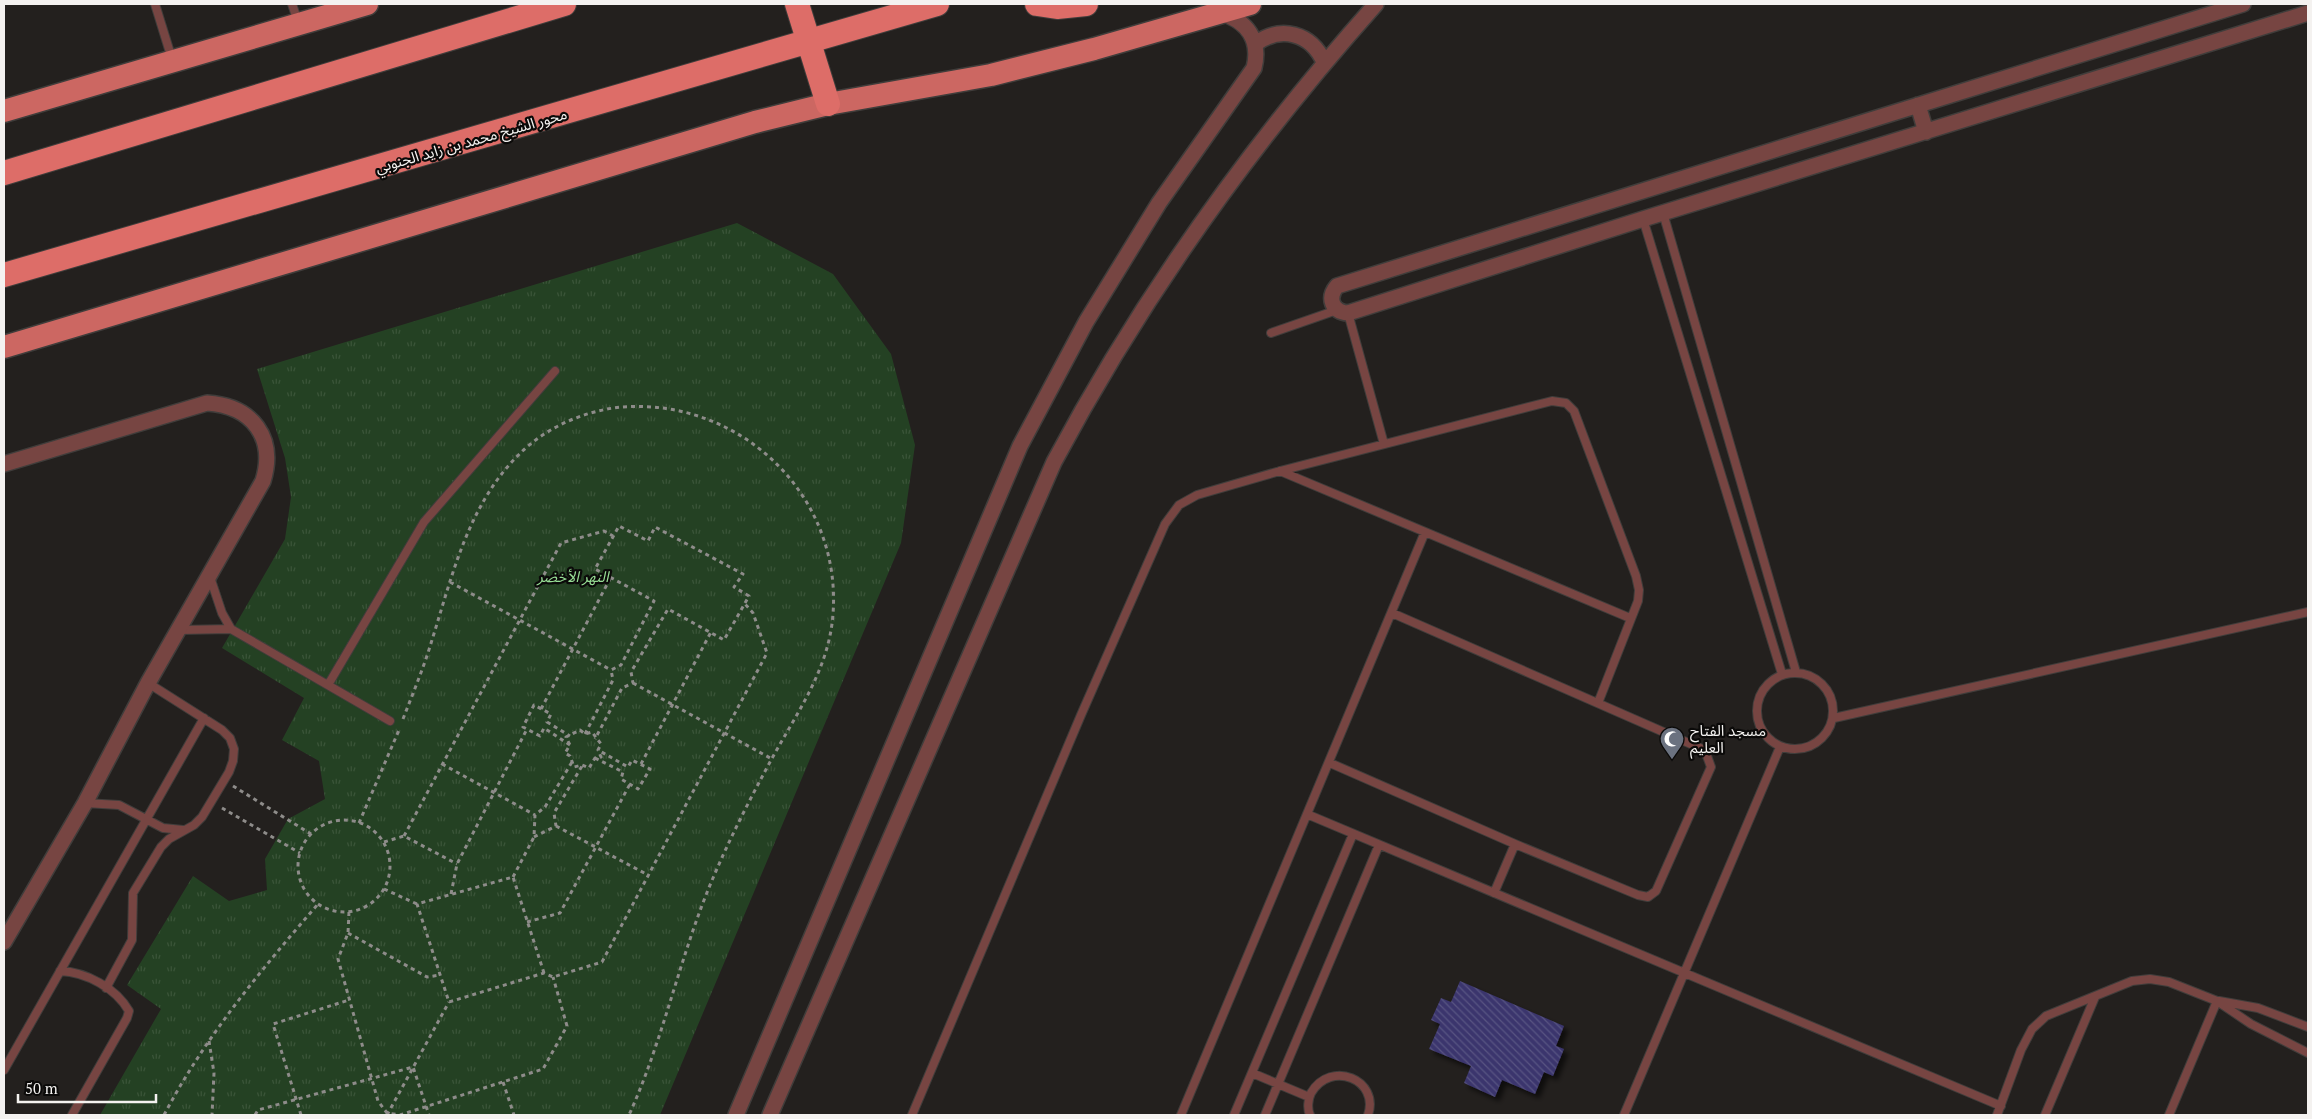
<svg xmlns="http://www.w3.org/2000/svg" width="2312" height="1119" font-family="'PT Serif','Noto Sans Arabic',serif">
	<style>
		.park { fill: url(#park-tufts) }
		.building { fill: url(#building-back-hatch); filter: url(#shadow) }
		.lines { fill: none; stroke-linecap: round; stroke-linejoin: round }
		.service-casing { stroke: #403d3b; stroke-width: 10 }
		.minor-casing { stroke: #403d3b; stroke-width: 18 }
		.primary-casing { stroke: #403d3b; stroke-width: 25 }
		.trunk-casing { stroke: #403d3b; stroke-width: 26 }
		.path { stroke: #8e8c8a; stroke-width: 3; stroke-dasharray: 4 4; stroke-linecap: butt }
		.service { stroke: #774542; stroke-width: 8 }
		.minor { stroke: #774542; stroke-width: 15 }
		.primary { stroke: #cc6762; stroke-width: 22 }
		.trunk { stroke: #dd6d68; stroke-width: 24 }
		.labels { text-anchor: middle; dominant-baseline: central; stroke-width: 4.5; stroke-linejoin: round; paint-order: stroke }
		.street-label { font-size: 15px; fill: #f4f2f0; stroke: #0b0a09 }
		.park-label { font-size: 15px; font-style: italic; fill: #97de95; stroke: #0b0a09 }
		.poi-label { font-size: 15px; fill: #f4f2f0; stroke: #0b0a09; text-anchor: start }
	</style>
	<defs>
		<pattern id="park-tufts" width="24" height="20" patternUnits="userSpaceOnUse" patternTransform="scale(1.25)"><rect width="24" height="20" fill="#244123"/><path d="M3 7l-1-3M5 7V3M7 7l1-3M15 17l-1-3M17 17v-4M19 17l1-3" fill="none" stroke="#3a5438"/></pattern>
		<pattern id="building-back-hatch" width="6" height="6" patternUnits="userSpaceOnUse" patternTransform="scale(1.25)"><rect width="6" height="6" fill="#3b366d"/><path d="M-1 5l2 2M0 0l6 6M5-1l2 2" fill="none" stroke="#585482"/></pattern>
		<filter id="shadow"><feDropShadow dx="4.5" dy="4.5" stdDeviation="2.5" flood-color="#0009"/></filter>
	</defs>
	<rect width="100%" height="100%" fill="#23201e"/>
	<!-- park -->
	<path class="park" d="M 737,223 L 833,274 L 891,354 L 915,445 L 901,543 L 660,1115 L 100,1115 L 161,1009 L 127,985 L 193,876 L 229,901 L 267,890 L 265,859 L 288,819 L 325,799 L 319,761 L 282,740 L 304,698 L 222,648 L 285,539 L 291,497 L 285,458 L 257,369 Z"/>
	<!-- building -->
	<path class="building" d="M 1460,981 L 1564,1026 L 1556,1046 L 1564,1049 L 1553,1076 L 1544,1072 L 1535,1094 L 1502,1080 L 1495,1097 L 1464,1083 L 1471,1066 L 1429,1049 L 1440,1024 L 1431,1020 L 1441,998 L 1451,1002 Z"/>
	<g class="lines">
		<defs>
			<path id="service" d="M 155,4 L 172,59
				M 292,4 L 298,22
				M 1663,213 L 1796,672
				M 1643,219 L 1782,674
				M 1348,313 L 1384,444
				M 1271,333 L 1337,310
				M 1280,471 L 1630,618
				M 210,577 L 222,613 L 231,629 L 390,721
				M 179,630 L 231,629
				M1757 711a38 38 0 1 1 76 0a38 38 0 1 1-76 0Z
				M 328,685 L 424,522 L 555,371
				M 1834,718 L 2308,612
				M 1330,763 L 1515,844 L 1638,895 L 1648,897 L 1656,891 L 1711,767 L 1707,756 L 1700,748 L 1392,613
				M 85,803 L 119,805 L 163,828 L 183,830
				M 1309,815 L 2001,1106
				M 1494,893 L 1515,844
				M 60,971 C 86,972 116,988 129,1011 L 127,1018 L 72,1115
				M 106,988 L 132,940 L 133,893 L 161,847 L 169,839 L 194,825 L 202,817 L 229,772 L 233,761 L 234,749 L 230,738 L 222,730 L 148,683
				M 2219,1001 L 2258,1008 L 2308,1027
				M 4,1070 L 204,718
				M 1252,1073 L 1309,1097
				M 912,1115 L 1081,715 L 1165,524 L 1179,505 L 1197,495 L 1280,471 L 1552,401 L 1566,403 L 1574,411 L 1636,576 L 1639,590 L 1638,601 L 1598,703
				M 1181,1115 L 1425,532
				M 1234,1115 L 1353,834
				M 1265,1115 L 1379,845
				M 1310,1115 C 1307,1109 1308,1099 1311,1093 C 1331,1059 1380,1080 1368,1115
				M 1624,1115 L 1780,747
				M 1997,1115 L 2021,1050 L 2032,1029 L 2046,1016 L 2132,981 L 2150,979 L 2169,982 L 2217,1001 L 2251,1024 L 2308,1053
				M 2045,1115 L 2095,997
				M 2169,1115 L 2217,1001"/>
			<path id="minor" d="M 2243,4 L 1337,286 C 1327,298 1332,312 1348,313 L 1643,219 L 2308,13
				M 1255,44 C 1281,25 1311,33 1324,62
				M 1918,105 L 1926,132
				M 4,464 L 207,403 C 253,406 276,438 263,481 L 148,683 L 85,803 L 4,942
				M 736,1115 L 1020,446 L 1086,322 L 1159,203 L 1254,68 C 1261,40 1247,21 1221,13
				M 770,1115 L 1054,462 C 1142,297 1252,143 1376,4"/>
			<path id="primary" d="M 4,111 L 367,4
				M 4,347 L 755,122 L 828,104 L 991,75 L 1094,49 L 1250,4"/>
			<path id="trunk" d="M 797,4 L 828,104
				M 1037,4 L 1057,7 L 1086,4
				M 4,173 L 564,4
				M 4,275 L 937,4"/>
		</defs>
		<!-- service casing -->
		<use href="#service" class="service-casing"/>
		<!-- minor casing -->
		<use href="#minor" class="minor-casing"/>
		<!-- primary casing -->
		<use href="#primary" class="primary-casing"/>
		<!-- trunk casing -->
		<use href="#trunk" class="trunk-casing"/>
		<!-- path -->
		<path class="path" d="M 450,582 L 611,670
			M 633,683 L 772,759
			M 541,709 L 611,577
			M 403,719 C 413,693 424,667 432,640 C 454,570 470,497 528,446 C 554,424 589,410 622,407 C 740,398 842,495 833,614 C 829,670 796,714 770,762 C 750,799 730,838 713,878 C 680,955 664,1038 629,1115
			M 580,730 L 585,734 L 592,732 L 601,744 L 598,750 L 601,757 L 595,758 L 589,768 L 582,765 L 574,767 L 570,756 L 565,753 L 570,745 L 566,737 Z
			M 585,734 L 613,680 L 611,670 L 621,665 L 654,601 L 595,569 L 619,526 L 648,541 L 655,527 L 743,574 L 734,587 L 749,596 L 724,640 L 668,609 L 631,672 L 633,683 L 622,688 L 595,739
			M 570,745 L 544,728 L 540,736 L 523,727 L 534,705 L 551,714 L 547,722 L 570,736
			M 595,758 L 623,772 L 621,779 L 638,789 L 650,769 L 632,760 L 628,767 L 598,750
			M 442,764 L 535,815
			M 641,764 L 711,632
			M 233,786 L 311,834
			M 222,808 L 300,853
			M298 866a46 46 0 1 1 92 0a46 46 0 1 1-92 0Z
			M 359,823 L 399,730
			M 556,826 L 648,875
			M 404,836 L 561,543 L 604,531 L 613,536
			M 534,837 L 556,826 L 554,813 L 582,766
			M 384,842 L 404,836 L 457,864
			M 513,877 L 534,837 L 535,815 L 545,807 L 572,762
			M 384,889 L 417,904
			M 451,894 L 457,864 L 527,729
			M 349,912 L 348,933 L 338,959 L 378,1101 L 387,1113 L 400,1115 L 543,1069 L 567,1026 L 553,977
			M 527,922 L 560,913 L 630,784
			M 348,933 L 427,977 L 440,975
			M 544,973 L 513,877 L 417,904 L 449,1002 L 544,973 L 553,977 L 602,962 L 767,653 L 753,613 L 745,604
			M 209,1041 L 214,1073 L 212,1115
			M 503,1082 L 514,1115
			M 164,1115 C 205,1037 261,970 318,904
			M 255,1115 L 258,1110 L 413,1067 L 429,1115
			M 301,1115 L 273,1024 L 349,1000
			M 387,1115 L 449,1002"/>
		<!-- service -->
		<use href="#service" class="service"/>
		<!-- minor -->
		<use href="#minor" class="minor"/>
		<!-- primary -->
		<use href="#primary" class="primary"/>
		<!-- trunk -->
		<use href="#trunk" class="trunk"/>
	</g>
	<!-- icons -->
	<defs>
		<symbol id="mosque-pin" viewBox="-11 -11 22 30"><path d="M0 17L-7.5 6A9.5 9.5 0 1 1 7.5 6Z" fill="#6b7280" stroke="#0b0a09"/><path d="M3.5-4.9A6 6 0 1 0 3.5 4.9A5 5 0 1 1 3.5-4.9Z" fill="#fff"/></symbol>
	</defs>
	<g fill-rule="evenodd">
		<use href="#mosque-pin" x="1658" y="725" width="28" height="38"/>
	</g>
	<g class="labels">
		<!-- street labels -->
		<g class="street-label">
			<text transform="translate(471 140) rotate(-16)">محور الشيخ محمد بن زايد الجنوبي</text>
		</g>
		<!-- park labels -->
		<g class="park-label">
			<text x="573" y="576">النهر الأخضر</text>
		</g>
		<!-- poi labels -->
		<g class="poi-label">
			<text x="1690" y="730">مسجد الفتاح<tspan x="1690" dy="17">العليم</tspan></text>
		</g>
	</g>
	<!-- border -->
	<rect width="2312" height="1119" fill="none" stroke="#f4f2f0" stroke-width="10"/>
	<!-- scale -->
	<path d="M18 1094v8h138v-8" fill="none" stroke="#f4f2f0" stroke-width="2.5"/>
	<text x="25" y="1094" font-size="15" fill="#f4f2f0" stroke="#0b0a09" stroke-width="4" paint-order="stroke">50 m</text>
</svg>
